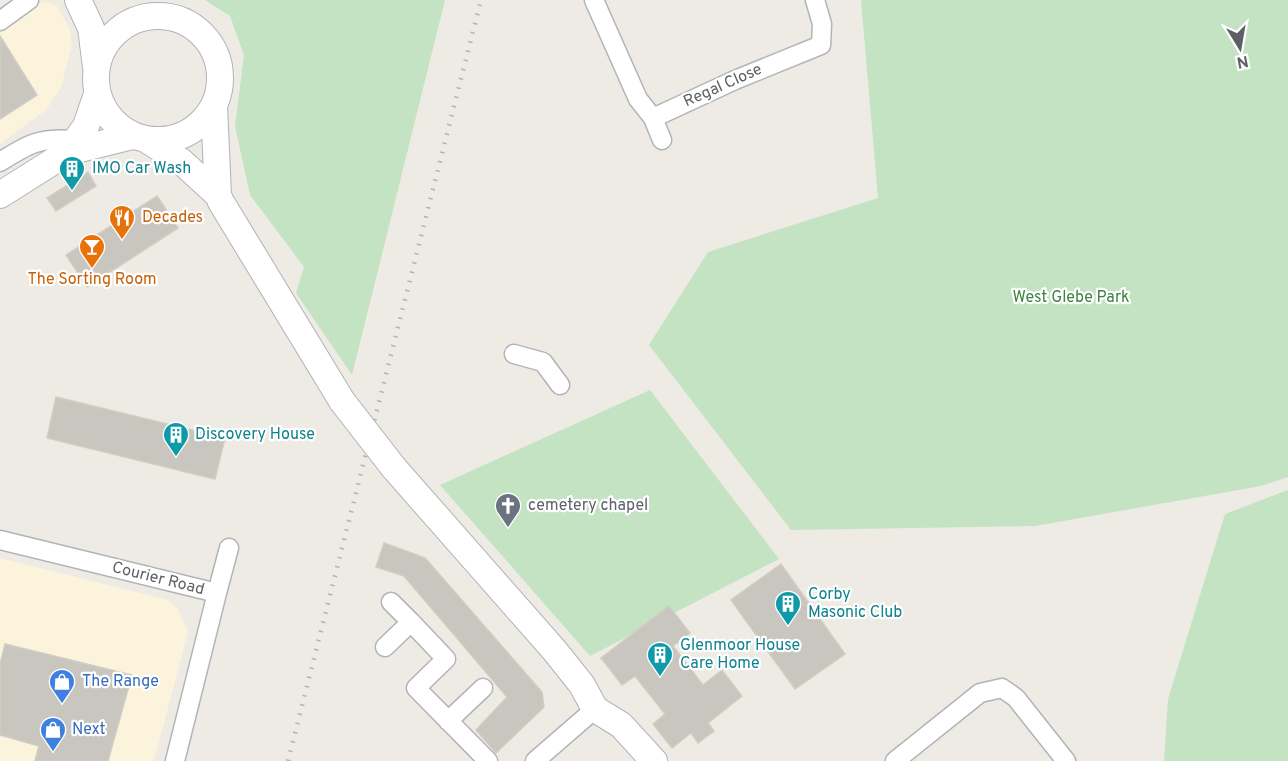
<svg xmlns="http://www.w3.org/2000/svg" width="1288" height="761" font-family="Overpass,sans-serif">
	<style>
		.commercial { fill: #fbf3dc }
		.green { fill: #c3e3c3 }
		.building { fill: #c9c6c0; stroke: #d1cdc3; stroke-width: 1.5 }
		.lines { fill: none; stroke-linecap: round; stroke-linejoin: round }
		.street-casing { stroke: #b1b4b8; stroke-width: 21 }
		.secondary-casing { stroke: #b0b3b8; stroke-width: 28 }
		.street { stroke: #fff; stroke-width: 18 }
		.secondary { stroke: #fff; stroke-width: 26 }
		.rail { stroke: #b2b3b3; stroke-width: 4.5; stroke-dasharray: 1.5 8; stroke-linecap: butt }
		.secondary-bridge-casing { stroke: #b0b3b8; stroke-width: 28; stroke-linecap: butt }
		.secondary-bridge { stroke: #fff; stroke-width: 26 }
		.labels { text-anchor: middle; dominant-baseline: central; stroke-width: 4.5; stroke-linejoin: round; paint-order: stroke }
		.street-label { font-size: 16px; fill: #5c5f63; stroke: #fff }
		.culture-label { font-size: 16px; fill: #0d838f; stroke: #fff; text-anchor: start }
		.food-label { font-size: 16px; fill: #c56008; stroke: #fff; text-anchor: start }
		.park-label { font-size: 16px; fill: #3d823f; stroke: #fff }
		.worship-label { font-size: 16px; fill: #5b616d; stroke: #fff; text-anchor: start }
		.shop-label { font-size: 16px; fill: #366cbe; stroke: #fff; text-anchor: start }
	</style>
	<rect width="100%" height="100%" fill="#edebe4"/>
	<!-- commercial -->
	<path class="commercial" d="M 42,2 L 50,2 L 57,6 L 69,27 L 72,44 L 61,88 L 46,110 L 0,144 L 0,33 Z
		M 0,558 L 168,600 L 178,609 L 188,632 L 154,761 L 0,761 Z"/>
	<!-- green -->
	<path class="green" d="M 205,0 L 445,0 L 352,375 L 296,293 L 304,267 L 250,195 L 235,126 L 244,55 L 230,16 Z
		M 861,0 L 1288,0 L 1288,477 L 1261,486 L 1035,526 L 791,530 L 649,345 L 708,252 L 878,198 Z
		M 650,390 L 779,559 L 590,656 L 440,485 Z
		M 1288,490 L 1288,761 L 1164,761 L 1168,699 L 1225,514 Z"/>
	<!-- building -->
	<path class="building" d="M 0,36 L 37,95 L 0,119 Z
		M 88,172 L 96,186 L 56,211 L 47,198 Z
		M 157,196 L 178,228 L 87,287 L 66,255 Z
		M 56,397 L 225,438 L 215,479 L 47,438 Z
		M 384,543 L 425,558 L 542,692 L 544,707 L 496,753 L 476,730 L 507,697 L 404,576 L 376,567 Z
		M 781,564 L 845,654 L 795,689 L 731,600 Z
		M 669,606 L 690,633 L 673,646 L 703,685 L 722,670 L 742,696 L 708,723 L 714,731 L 698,743 L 691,733 L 672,748 L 653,724 L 665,714 L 635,676 L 622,685 L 601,658 Z
		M 5,644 L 132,675 L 108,761 L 35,761 L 39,746 L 0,735 L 0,664 Z"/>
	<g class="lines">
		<defs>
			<path id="street" d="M 594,0 L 638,99 L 653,118 L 662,140
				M 0,21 L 29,0
				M 653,118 L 735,80 L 821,45 L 822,24 L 815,0
				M 0,162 C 28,144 40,137 75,140
				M 514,354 L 543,362 L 560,385
				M 0,540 L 217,593 L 175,761
				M 217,593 L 229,548
				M 391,602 L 411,622
				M 385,647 L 411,622 L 446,659 L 416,688 L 488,761
				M 448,721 L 483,688
				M 535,761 L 595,709
				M 895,761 L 980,693 L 1002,688 L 1016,698 L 1066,761"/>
			<path id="secondary" d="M 78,0 L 91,28 L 96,67
				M96 78a62 62 0 1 1 124 0a62 62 0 1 1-124 0Z
				M 214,106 L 218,195 L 221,202 L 342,401
				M 147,140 L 182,162 L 218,195
				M 68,152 L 86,126 L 97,94
				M 0,195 L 68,152 L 133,136
				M 394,468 L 555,651 L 582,685 L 595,709 L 621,725 L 654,761"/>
		</defs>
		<!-- street casing -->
		<use href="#street" class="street-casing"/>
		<!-- secondary casing -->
		<use href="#secondary" class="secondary-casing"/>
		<!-- street -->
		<use href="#street" class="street"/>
		<!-- secondary -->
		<use href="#secondary" class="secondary"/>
		<!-- rail -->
		<path class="rail" d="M 288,761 L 481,0"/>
		<defs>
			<path id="secondary-bridge" d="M 342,401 L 394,468"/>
		</defs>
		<!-- secondary-bridge casing -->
		<use href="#secondary-bridge" class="secondary-bridge-casing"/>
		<!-- secondary-bridge -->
		<use href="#secondary-bridge" class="secondary-bridge"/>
	</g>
	<!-- icons -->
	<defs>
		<symbol id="building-pin" viewBox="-11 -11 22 30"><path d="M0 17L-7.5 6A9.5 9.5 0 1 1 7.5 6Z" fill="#0f9aa8" stroke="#fff"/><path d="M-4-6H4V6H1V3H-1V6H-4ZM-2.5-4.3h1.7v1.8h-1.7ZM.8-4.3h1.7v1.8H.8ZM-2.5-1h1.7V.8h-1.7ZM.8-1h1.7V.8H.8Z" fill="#fff"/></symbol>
		<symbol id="restaurant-pin" viewBox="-11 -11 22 30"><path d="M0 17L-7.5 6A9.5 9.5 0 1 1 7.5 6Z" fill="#e8710a" stroke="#fff"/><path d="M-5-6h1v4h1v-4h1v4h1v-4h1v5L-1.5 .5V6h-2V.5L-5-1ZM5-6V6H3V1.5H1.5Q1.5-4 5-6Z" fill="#fff"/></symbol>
		<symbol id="bar-pin" viewBox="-11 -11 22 30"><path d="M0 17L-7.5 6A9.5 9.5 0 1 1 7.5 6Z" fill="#e8710a" stroke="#fff"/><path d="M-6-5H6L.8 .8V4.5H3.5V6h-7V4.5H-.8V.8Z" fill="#fff"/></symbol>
		<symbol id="church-pin" viewBox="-11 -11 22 30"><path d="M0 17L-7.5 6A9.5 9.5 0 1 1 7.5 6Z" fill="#6b7280" stroke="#fff"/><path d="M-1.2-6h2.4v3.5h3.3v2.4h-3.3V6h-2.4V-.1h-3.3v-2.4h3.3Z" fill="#fff"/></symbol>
		<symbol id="shop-pin" viewBox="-11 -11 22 30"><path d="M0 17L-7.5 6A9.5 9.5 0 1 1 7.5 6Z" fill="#3f7fe0" stroke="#fff"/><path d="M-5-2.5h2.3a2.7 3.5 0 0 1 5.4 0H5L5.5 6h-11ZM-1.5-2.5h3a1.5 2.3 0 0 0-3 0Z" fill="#fff"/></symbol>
	</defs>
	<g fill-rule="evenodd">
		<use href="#building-pin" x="57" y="154" width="30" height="40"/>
		<use href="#restaurant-pin" x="107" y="203" width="30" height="40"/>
		<use href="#bar-pin" x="77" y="232" width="30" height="40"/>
		<use href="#building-pin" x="161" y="420" width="30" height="40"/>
		<use href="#church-pin" x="493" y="491" width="30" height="40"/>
		<use href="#building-pin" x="773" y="589" width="30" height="40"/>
		<use href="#building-pin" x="645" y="640" width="30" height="40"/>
		<use href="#shop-pin" x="47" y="667" width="30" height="40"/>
		<use href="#shop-pin" x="38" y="715" width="30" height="40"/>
	</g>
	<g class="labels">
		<!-- street labels -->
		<g class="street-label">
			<text transform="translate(723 86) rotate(-24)">Regal Close</text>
			<text transform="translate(158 579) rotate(14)">Courier Road</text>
		</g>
		<!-- culture labels -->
		<g class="culture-label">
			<text x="92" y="169">IMO Car Wash</text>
			<text x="195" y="435">Discovery House</text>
			<text x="808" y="595">Corby<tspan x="808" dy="18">Masonic Club</tspan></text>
			<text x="680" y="646">Glenmoor House<tspan x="680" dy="18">Care Home</tspan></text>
		</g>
		<!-- food labels -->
		<g class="food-label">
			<text x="142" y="218">Decades</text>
			<text x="92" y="280" text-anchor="middle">The Sorting Room</text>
		</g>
		<!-- park labels -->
		<g class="park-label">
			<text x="1071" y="298">West Glebe Park</text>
		</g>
		<!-- worship labels -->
		<g class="worship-label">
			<text x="528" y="506">cemetery chapel</text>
		</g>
		<!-- shop labels -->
		<g class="shop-label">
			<text x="82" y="682">The Range</text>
			<text x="72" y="730">Next</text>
		</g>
	</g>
	<!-- north arrow -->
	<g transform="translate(1240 48) rotate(169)" stroke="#ffffff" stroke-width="4.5" paint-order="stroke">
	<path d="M0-4.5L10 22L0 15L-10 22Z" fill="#5c5f63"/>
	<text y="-9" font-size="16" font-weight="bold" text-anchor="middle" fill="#5c5f63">N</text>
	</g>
</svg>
